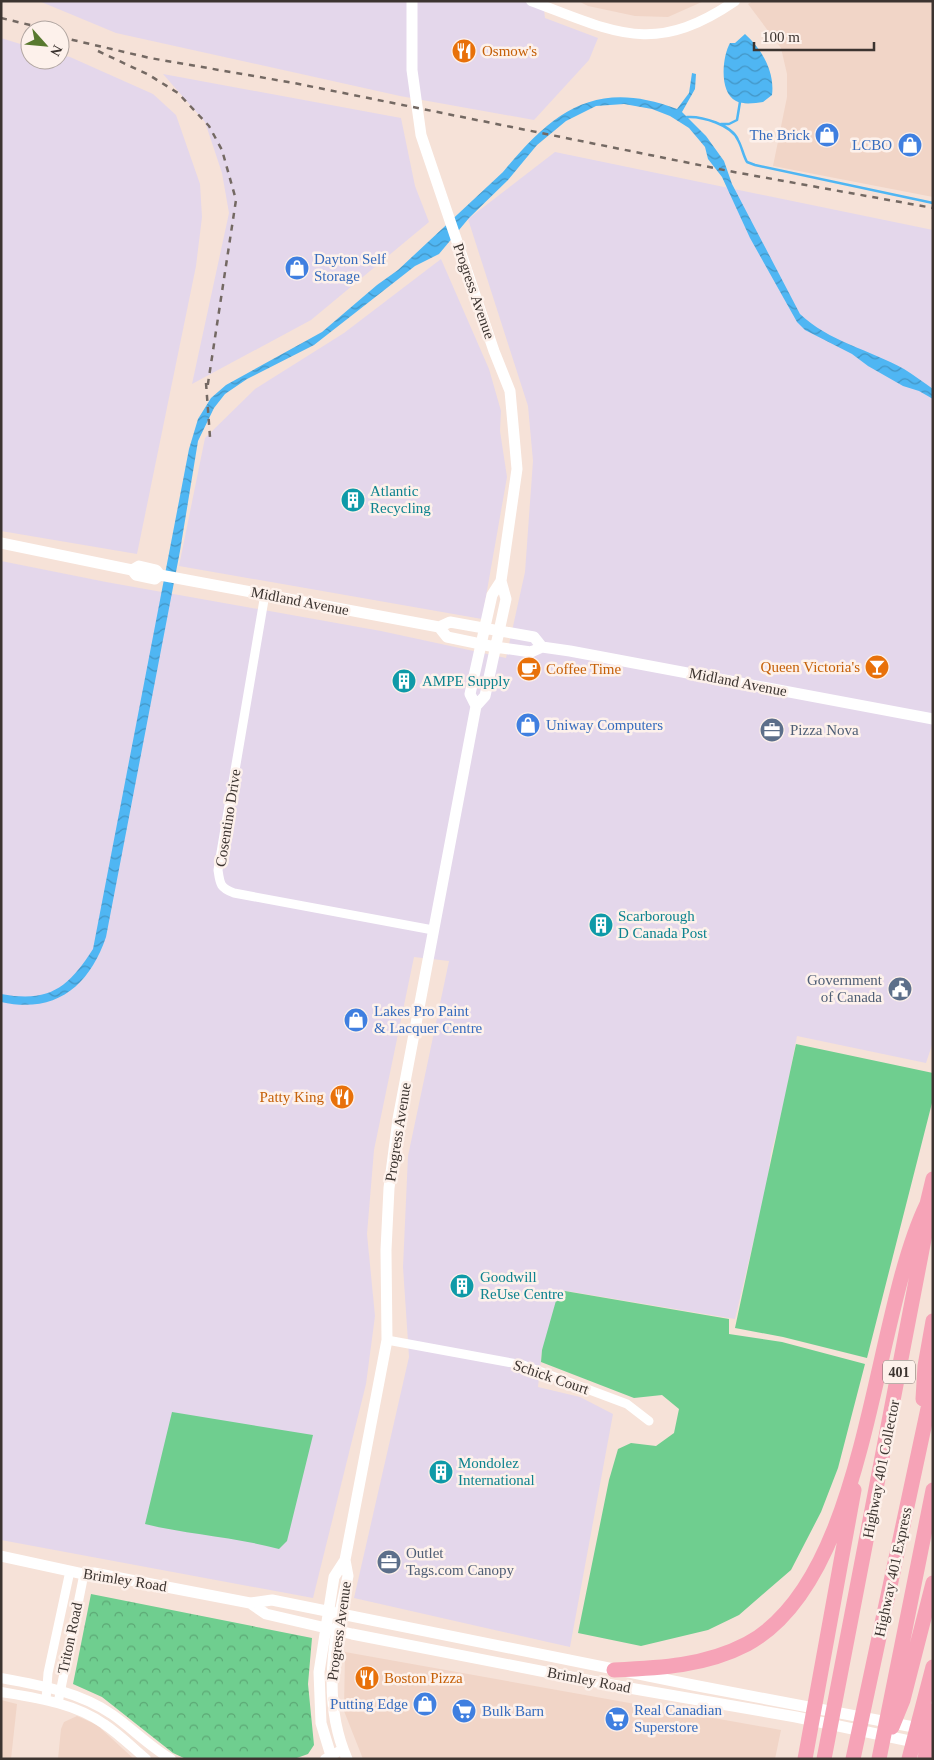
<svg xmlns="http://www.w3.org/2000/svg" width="934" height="1760" font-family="Georgia,serif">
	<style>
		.built { fill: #f1d5c7 }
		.industrial { fill: #e4d7eb }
		.grass { fill: #6fce8f }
		.forest { fill: url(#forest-crowns) }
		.water { fill: url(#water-waves) }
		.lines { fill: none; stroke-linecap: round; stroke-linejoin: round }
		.stream { stroke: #4fb6f3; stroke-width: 2.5 }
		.minor { stroke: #fff; stroke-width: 9 }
		.tertiary { stroke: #fff; stroke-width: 10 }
		.secondary { stroke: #fff; stroke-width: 11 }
		.motorway { stroke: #f6a3b7; stroke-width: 15 }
		.rail { stroke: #746963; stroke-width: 2.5; stroke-dasharray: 6 6; stroke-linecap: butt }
		.labels { text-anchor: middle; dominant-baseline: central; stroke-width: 5; stroke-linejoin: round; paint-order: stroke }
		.shield { fill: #fdf1eb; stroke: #766d68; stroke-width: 1 }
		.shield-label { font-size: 14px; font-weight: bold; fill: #3c3430 }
		.food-label { font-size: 15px; fill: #c56008; stroke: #fdf1eb; text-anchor: start }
		.shop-label { font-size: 15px; fill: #366cbe; stroke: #fdf1eb; text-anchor: start }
		.street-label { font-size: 15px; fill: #3c3430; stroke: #fdf1eb }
		.culture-label { font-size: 15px; fill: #0d838f; stroke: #fdf1eb; text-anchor: start }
		.service-label { font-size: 15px; fill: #4e5e75; stroke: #fdf1eb; text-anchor: start }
	</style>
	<defs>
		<pattern id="forest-crowns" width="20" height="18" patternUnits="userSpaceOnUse" patternTransform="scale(1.25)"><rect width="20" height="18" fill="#6fce8f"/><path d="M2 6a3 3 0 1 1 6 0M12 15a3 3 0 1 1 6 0" fill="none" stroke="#5ca875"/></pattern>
		<pattern id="water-waves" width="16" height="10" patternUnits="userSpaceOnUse" patternTransform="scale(1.25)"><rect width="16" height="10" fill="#4fb6f3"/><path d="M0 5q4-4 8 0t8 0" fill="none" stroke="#4395c5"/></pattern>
	</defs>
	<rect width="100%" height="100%" fill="#f6e2d8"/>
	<!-- built -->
	<path class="built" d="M 578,1 L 704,1 L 668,17 L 635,16 L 588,6 Z
		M 753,1 L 933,1 L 933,197 L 773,166 L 787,97 L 787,74 L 781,48 L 748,4 Z
		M 345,1652 L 781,1730 L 775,1759 L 363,1759 L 344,1711 Z
		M 1,1700 L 17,1704 L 11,1759 L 1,1759 Z
		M 77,1716 L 97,1725 L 134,1759 L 58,1759 L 61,1729 L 64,1722 Z"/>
	<!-- industrial -->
	<path class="industrial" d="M 39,1 L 543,1 L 545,18 L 598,38 L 589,60 L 534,120 L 400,96 L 116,33 Z
		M 1,38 L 30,47 L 30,60 L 60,60 L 60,55 L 70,57 L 153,94 L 176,115 L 200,184 L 202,217 L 196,266 L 137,554 L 1,531 Z
		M 163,74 L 401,118 L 415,186 L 429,222 L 311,320 L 192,384 L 229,213 L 222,173 L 205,122 Z
		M 555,152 L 933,230 L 933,1042 L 926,1063 L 797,1036 L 783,1108 L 771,1153 L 767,1185 L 735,1319 L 567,1291 L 542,1350 L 538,1387 L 580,1397 L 613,1414 L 570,1647 L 354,1598 L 409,1357 L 403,1267 L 408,1156 L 449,961 L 414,957 L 374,1150 L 367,1234 L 375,1316 L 366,1384 L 313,1598 L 1,1540 L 1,561 L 106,582 L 381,631 L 506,658 L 525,572 L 533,461 L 528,406 L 468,219 Z
		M 441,259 L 489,369 L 501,411 L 500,431 L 507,477 L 482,619 L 179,566 L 205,438 L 255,389 L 344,333 Z"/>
	<!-- grass -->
	<path class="grass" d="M 796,1044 L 933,1073 L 933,1099 L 867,1358 L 783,1337 L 735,1328 Z
		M 559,1290 L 729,1319 L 729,1334 L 782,1342 L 865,1364 L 838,1468 L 821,1512 L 791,1570 L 739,1615 L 708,1630 L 641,1646 L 578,1633 L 609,1480 L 618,1449 L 631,1443 L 656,1446 L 674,1433 L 679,1409 L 662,1395 L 634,1398 L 541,1362 L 542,1350 Z
		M 172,1412 L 313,1435 L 287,1541 L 279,1549 C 235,1537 190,1535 145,1524 Z"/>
	<!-- forest -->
	<path class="forest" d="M 91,1594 L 312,1638 L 308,1684 L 314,1745 L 308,1754 L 294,1759 L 186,1759 L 173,1753 L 102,1697 L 73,1684 Z"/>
	<!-- water -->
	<path class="water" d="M 745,34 C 762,49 775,72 772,95 L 763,102 C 755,103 744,105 736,101 C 719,93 722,57 730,43 L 735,43 Z
		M 692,73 L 696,74 L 695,89 L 682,112 L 706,136 L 724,161 L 732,184 L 800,314 C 828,341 870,350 904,369 C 914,375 923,382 933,389 L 933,399 L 919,391 L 903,386 L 868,366 L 852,354 L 805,330 L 797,322 L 750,238 L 722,177 L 708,159 L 705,147 L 689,128 L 670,116 L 652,109 L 624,104 L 596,106 L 566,121 L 537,145 L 508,180 L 469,218 L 439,254 L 415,266 L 314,345 L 247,379 L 225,394 L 214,408 L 198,441 L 180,551 L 106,937 C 89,987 55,1014 1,1002 L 1,994 C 49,1003 68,988 93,949 L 189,449 L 198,419 L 211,398 L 226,385 L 322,332 L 377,285 L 398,270 L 503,172 C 553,111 596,78 677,109 L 689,93 Z"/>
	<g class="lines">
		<!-- stream -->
		<path class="stream" d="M 687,117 C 702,116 732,125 738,140 C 742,147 743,155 747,162 L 755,165 L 933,203
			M 721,124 L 729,124 L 737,120 L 740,102"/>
		<!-- minor -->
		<path class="minor" d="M 265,594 L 218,870 C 220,884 220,888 234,893 L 433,930
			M 387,1340 L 523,1365 L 627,1404 L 649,1421
			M 46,1700 L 48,1673 L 70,1571
			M 58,1703 L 84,1574"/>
		<!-- tertiary -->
		<path class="tertiary" d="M 531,1 C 615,32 653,57 735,1
			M 1,1678 C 40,1685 80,1692 113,1715 C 133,1729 150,1747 171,1759
			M 1,1692 C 37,1698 74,1703 104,1724 C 119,1734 132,1747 146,1759
			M 325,1759 L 343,1749"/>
		<!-- secondary -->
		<path class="secondary" d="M 1,543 L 132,570 L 136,575 L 155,579 L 160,575
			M 132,570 L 139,566 L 156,570 L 160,575 L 439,627 L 450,622 L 534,637 L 542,647
			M 439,627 L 447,637 L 495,647 L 531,652 L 542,647 L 570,651 L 933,719
			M 476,706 L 470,694 L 492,595 L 501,581
			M 1,1556 L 84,1574 L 94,1573 L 250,1603 L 272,1600 L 693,1685 L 924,1729
			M 250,1603 L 266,1614 L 352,1634 L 612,1685 L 796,1717 L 919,1743
			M 332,1759 L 321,1723 L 319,1672 L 334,1577 L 345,1560
			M 347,1759 C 321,1699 334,1638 348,1576 L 345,1560 L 387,1340 L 386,1250 L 389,1188 L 398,1119 L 476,706 L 485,696 L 506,599 L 501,581 L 517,469 L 510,391 L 494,351 L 421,135 L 412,70 L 412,1"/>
		<!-- motorway -->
		<path class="motorway" d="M 923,1399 L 925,1366 L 933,1321
			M 614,1670 C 660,1668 705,1666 747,1644 C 869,1578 871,1320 927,1204
			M 892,1727 L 903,1700 L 933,1583
			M 805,1759 L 854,1490
			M 824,1759 L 926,1229 L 927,1204 L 933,1179
			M 853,1759 L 933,1385
			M 879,1759 L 933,1490
			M 909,1759 L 933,1667
			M 925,1759 L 933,1711"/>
		<!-- rail -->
		<path class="rail" d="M 1,18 L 51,30
			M 60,37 L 150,58 L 294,83 L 734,172 L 933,208
			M 98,51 L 149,75 L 178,93 L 209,126 L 222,150 L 236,200 L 207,390
			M 206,383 L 210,437"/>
	</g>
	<!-- icons -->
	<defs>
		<symbol id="restaurant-disc" viewBox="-11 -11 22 22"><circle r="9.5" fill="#e8710a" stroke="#fdf1eb"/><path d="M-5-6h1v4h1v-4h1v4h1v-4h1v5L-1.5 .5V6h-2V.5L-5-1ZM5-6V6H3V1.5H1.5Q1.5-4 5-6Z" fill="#fff"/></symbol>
		<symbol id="shop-disc" viewBox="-11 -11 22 22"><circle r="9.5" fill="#3f7fe0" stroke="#fdf1eb"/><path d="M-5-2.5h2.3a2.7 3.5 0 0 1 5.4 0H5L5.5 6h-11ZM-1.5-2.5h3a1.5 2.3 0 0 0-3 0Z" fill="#fff"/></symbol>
		<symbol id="building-disc" viewBox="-11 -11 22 22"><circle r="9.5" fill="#0f9aa8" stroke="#fdf1eb"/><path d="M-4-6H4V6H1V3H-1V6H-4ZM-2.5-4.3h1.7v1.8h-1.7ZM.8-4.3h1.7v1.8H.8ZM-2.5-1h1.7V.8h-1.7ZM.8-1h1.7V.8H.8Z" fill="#fff"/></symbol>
		<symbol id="bar-disc" viewBox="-11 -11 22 22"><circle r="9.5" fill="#e8710a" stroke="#fdf1eb"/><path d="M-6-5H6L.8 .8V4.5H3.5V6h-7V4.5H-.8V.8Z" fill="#fff"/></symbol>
		<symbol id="cafe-disc" viewBox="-11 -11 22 22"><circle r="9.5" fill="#e8710a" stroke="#fdf1eb"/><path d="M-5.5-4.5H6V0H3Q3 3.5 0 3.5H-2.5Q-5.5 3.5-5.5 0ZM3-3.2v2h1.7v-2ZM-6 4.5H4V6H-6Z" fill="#fff"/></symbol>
		<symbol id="office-disc" viewBox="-11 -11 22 22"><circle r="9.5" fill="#5c6f8a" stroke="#fdf1eb"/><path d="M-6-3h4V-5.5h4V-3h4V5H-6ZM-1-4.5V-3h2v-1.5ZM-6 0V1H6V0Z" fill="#fff"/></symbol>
		<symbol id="civic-disc" viewBox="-11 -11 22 22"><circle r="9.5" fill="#5c6f8a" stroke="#fdf1eb"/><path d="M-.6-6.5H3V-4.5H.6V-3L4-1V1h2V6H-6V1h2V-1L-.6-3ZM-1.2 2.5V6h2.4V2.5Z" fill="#fff"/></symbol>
		<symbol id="supermarket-disc" viewBox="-11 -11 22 22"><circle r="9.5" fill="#3f7fe0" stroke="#fdf1eb"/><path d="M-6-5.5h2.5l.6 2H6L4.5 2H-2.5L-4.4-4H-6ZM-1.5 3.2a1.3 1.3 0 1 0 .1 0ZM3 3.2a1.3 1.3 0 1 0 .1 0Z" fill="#fff"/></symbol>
	</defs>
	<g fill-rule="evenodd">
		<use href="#restaurant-disc" x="450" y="37" width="28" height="28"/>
		<use href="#shop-disc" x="813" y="121" width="28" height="28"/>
		<use href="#shop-disc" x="896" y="131" width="28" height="28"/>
		<use href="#shop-disc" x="283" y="254" width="28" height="28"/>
		<use href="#building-disc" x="339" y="486" width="28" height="28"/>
		<use href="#bar-disc" x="863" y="653" width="28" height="28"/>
		<use href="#cafe-disc" x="515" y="655" width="28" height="28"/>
		<use href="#building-disc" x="390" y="667" width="28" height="28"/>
		<use href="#shop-disc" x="514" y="711" width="28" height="28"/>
		<use href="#office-disc" x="758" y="716" width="28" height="28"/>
		<use href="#building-disc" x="587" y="911" width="28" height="28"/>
		<use href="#civic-disc" x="886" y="975" width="28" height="28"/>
		<use href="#shop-disc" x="342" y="1006" width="28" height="28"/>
		<use href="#restaurant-disc" x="328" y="1083" width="28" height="28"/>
		<use href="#building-disc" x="448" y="1272" width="28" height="28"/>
		<use href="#building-disc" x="427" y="1458" width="28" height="28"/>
		<use href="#office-disc" x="375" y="1548" width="28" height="28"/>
		<use href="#restaurant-disc" x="353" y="1664" width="28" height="28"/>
		<use href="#shop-disc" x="411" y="1690" width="28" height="28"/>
		<use href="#supermarket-disc" x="450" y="1697" width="28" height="28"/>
		<use href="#supermarket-disc" x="603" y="1705" width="28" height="28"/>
	</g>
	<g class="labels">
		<!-- shield labels -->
		<rect class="shield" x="883" y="1360.5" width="32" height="23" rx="4"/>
		<g class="shield-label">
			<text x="899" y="1372">401</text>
		</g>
		<!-- food labels -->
		<g class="food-label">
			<text x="482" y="51">Osmow's</text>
			<text x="860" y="667" text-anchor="end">Queen Victoria's</text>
			<text x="546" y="669">Coffee Time</text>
			<text x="324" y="1097" text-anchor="end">Patty King</text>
			<text x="384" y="1678">Boston Pizza</text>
		</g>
		<!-- shop labels -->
		<g class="shop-label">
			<text x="810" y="135" text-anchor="end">The Brick</text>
			<text x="892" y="145" text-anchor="end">LCBO</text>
			<text x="314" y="259">Dayton Self<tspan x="314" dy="17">Storage</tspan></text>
			<text x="546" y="725">Uniway Computers</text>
			<text x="374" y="1011">Lakes Pro Paint<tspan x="374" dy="17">&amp; Lacquer Centre</tspan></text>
			<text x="408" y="1704" text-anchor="end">Putting Edge</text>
			<text x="634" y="1710">Real Canadian<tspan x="634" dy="17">Superstore</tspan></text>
			<text x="482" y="1711">Bulk Barn</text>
		</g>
		<!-- street labels -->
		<g class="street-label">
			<text transform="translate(474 291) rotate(71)">Progress Avenue</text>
			<text transform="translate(300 601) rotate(11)">Midland Avenue</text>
			<text transform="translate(738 682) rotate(11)">Midland Avenue</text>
			<text transform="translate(228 818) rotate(-81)">Cosentino Drive</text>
			<text transform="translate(398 1132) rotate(-81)">Progress Avenue</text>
			<text transform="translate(551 1377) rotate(19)">Schick Court</text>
			<text transform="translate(881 1469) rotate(-79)">Highway 401 Collector</text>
			<text transform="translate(893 1572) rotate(-78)">Highway 401 Express</text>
			<text transform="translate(125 1580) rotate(9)">Brimley Road</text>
			<text transform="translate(339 1631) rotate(-82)">Progress Avenue</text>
			<text transform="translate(70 1638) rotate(-78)">Triton Road</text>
			<text transform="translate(589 1680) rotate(11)">Brimley Road</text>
		</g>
		<!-- culture labels -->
		<g class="culture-label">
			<text x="370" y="491">Atlantic<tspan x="370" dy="17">Recycling</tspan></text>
			<text x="422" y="681">AMPE Supply</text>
			<text x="618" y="916">Scarborough<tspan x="618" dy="17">D Canada Post</tspan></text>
			<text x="480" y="1277">Goodwill<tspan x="480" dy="17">ReUse Centre</tspan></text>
			<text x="458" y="1463">Mondolez<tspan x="458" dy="17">International</tspan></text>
		</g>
		<!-- service labels -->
		<g class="service-label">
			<text x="790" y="730">Pizza Nova</text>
			<text x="882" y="980" text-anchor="end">Government<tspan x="882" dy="17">of Canada</tspan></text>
			<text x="406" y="1553">Outlet<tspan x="406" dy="17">Tags.com Canopy</tspan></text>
		</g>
	</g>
	<!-- border -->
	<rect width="934" height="1760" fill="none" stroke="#3c3430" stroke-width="5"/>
	<!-- north arrow -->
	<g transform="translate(45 45) rotate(117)"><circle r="24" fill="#fdf1eb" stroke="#b0a5a0"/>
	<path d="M0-4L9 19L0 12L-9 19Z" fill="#58792f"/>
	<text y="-8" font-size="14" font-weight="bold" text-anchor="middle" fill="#3c3430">N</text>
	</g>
	<!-- scale -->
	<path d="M754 42v8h120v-8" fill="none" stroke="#3c3430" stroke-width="2.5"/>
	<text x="762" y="42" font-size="15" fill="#3c3430" stroke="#fdf1eb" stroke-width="4" paint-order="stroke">100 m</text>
</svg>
